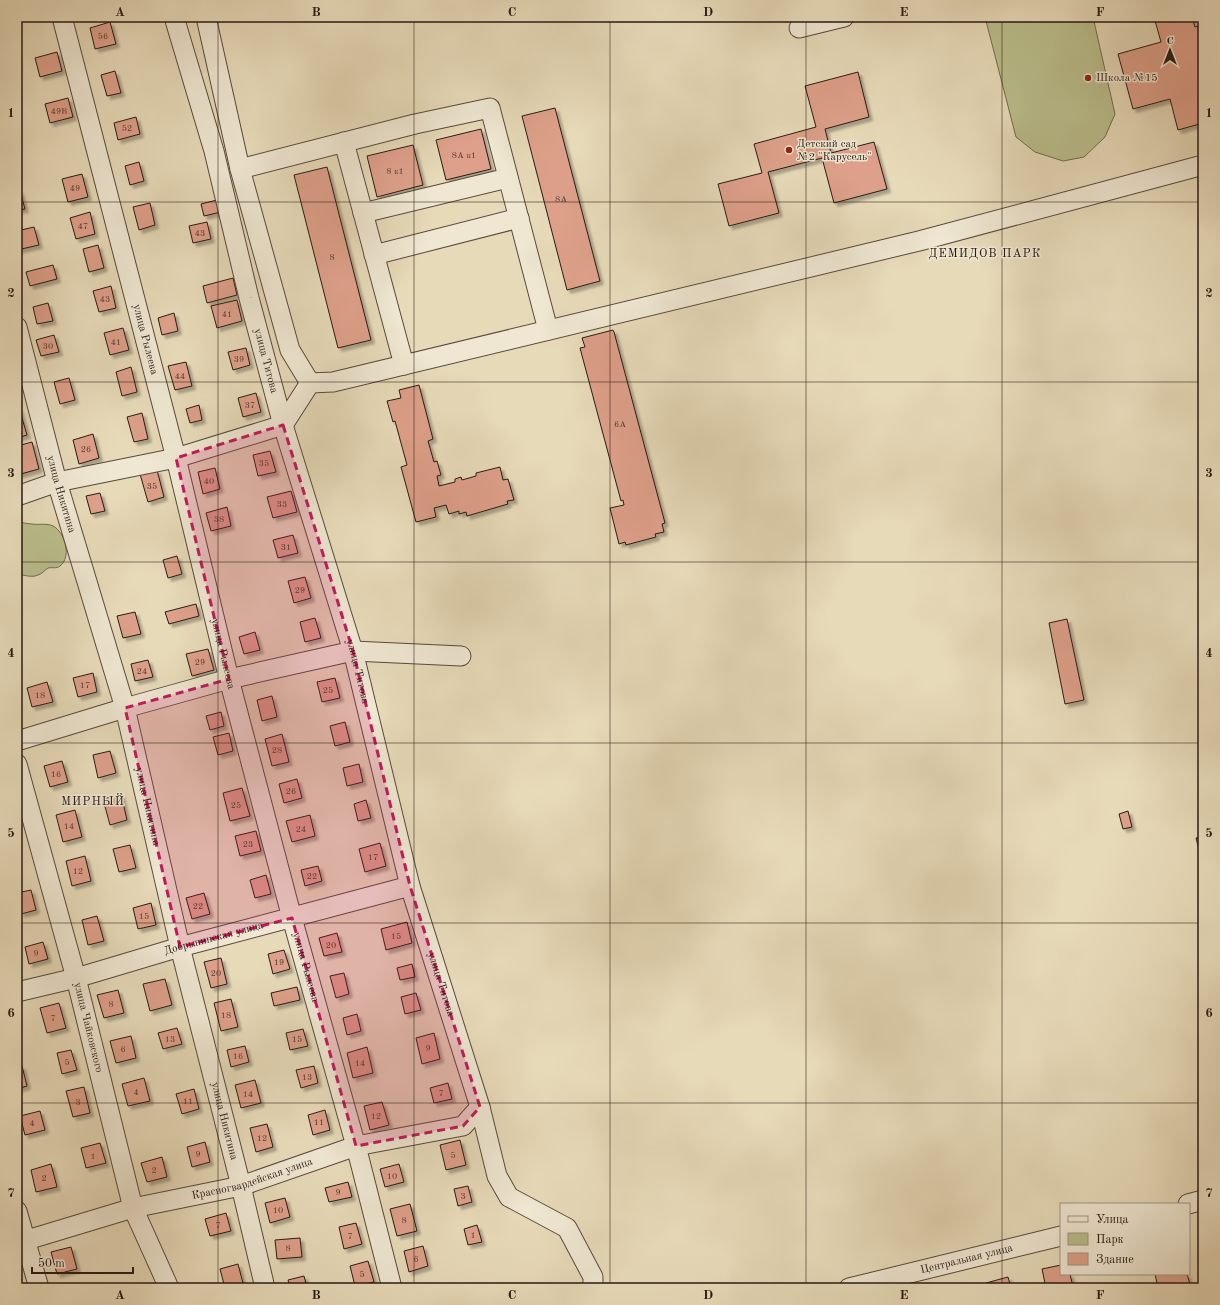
<svg xmlns="http://www.w3.org/2000/svg" width="1220" height="1305" font-family="'Old Standard TT',serif">
	<style>
		.green { fill: #babe8c; stroke: #716c50 }
		.building { fill: #dea08a; stroke: #281a14; filter: url(#shadow) }
		.lines { fill: none; stroke-linecap: round; stroke-linejoin: round }
		.minor-casing { stroke: #584a3d; stroke-width: 21 }
		.minor { stroke: #efe7d2; stroke-width: 19 }
		.marked { fill: #c2185b; fill-opacity: 0.2; stroke: #c2185b; stroke-width: 3; stroke-dasharray: 8 5; stroke-linejoin: round }
		.grid { fill: none; stroke: #281a14; stroke-width: 1; stroke-opacity: 0.55 }
		.poi-dot { fill: #8f2418; stroke: #efe7d2; stroke-width: 1.5 }
		.labels { text-anchor: middle; dominant-baseline: central; stroke-width: 3; stroke-linejoin: round; paint-order: stroke }
		.number-label { font-size: 9px; fill: #563c32 }
		.poi-label { font-size: 11px; fill: #281a14; stroke: #efe7d2; text-anchor: start }
		.street-label { font-size: 11px; fill: #281a14; stroke: #efe7d2 }
		.neighbourhood-label { font-size: 12px; letter-spacing: 1px; fill: #281a14; stroke: #efe7d2 }
		.neatline { fill: none; stroke: #281a14; stroke-width: 1.5 }
		.grid-label { font-size: 13px; text-anchor: middle; font-weight: bold; fill: #281a14 }
	</style>
	<defs>
		<filter id="shadow"><feDropShadow dx="3.5" dy="3.5" stdDeviation="1" flood-color="#0004"/></filter>
	</defs>
	<rect width="100%" height="100%" fill="#e7dab9"/>
	<filter id="stains"><feTurbulence type="fractalNoise" baseFrequency=".005" numOctaves="4"/><feColorMatrix values="0 0 0 0 .2 0 0 0 0 .09 0 0 0 0 .02 0 0 0 .5 -.17"/></filter>
	<radialGradient id="worn" r=".72"><stop offset=".6" stop-color="#630" stop-opacity="0"/><stop offset="1" stop-color="#630" stop-opacity=".3"/></radialGradient>
	<!-- green -->
	<path class="green" d="M 985,17 L 1093,17 L 1115,114 L 1105,137 L 1084,157 L 1063,161 L 1035,152 L 1016,137 Z
		M 17,522 C 22,522 27,524 32,524 C 39,525 47,523 53,526 C 65,532 72,557 60,566 C 56,569 53,567 48,568 C 45,570 42,574 38,575 C 32,578 24,575 17,574 Z"/>
	<!-- building -->
	<path class="building" d="M 1154,17 L 1192,17 L 1195,27 L 1203,25 L 1203,123 L 1178,130 L 1170,99 L 1133,109 L 1118,54 L 1161,42 Z
		M 110,22 L 116,44 L 95,49 L 90,28 Z
		M 57,52 L 62,71 L 40,77 L 35,58 Z
		M 115,71 L 121,93 L 107,96 L 101,75 Z
		M 858,72 L 869,117 L 825,129 L 831,153 L 874,142 L 887,189 L 834,203 L 822,158 L 768,172 L 779,213 L 729,226 L 718,184 L 762,173 L 754,144 L 816,127 L 805,86 Z
		M 68,98 L 73,117 L 50,123 L 45,104 Z
		M 555,108 L 600,281 L 567,290 L 522,116 Z
		M 136,117 L 140,134 L 118,140 L 114,123 Z
		M 481,129 L 491,169 L 446,180 L 436,140 Z
		M 413,145 L 423,185 L 377,197 L 367,156 Z
		M 139,162 L 144,181 L 130,185 L 125,166 Z
		M 327,167 L 371,340 L 338,348 L 294,175 Z
		M 82,174 L 88,197 L 68,202 L 62,179 Z
		M 20,191 L 25,209 L 17,210 L 17,192 Z
		M 217,200 L 221,212 L 204,216 L 201,204 Z
		M 150,203 L 155,225 L 139,230 L 133,207 Z
		M 90,212 L 95,234 L 76,239 L 70,218 Z
		M 207,222 L 211,239 L 193,243 L 189,226 Z
		M 34,227 L 39,245 L 17,250 L 17,231 Z
		M 98,245 L 104,268 L 89,272 L 83,249 Z
		M 53,265 L 57,279 L 30,286 L 26,272 Z
		M 233,278 L 237,295 L 207,303 L 203,286 Z
		M 111,286 L 116,308 L 99,312 L 93,291 Z
		M 237,300 L 242,321 L 217,328 L 211,306 Z
		M 48,303 L 53,321 L 37,324 L 33,307 Z
		M 174,313 L 178,331 L 162,335 L 158,318 Z
		M 123,328 L 129,350 L 110,355 L 104,333 Z
		M 613,330 L 614,332 L 665,523 L 662,524 L 664,532 L 655,534 L 656,537 L 626,545 L 625,542 L 619,544 L 610,508 L 624,505 L 623,500 L 621,501 L 580,348 L 585,347 L 582,338 Z
		M 54,335 L 59,352 L 41,356 L 36,340 Z
		M 246,348 L 250,365 L 233,370 L 228,352 Z
		M 186,362 L 192,386 L 175,390 L 168,366 Z
		M 131,367 L 137,392 L 122,396 L 116,372 Z
		M 69,378 L 75,400 L 60,404 L 54,382 Z
		M 419,385 L 433,439 L 428,441 L 434,462 L 437,461 L 441,475 L 437,476 L 439,486 L 455,482 L 455,479 L 461,477 L 462,480 L 476,476 L 476,473 L 500,467 L 503,480 L 508,479 L 514,500 L 507,501 L 508,504 L 467,516 L 466,512 L 459,514 L 459,511 L 449,514 L 446,505 L 434,508 L 436,517 L 416,522 L 401,467 L 407,465 L 395,421 L 393,422 L 387,401 L 401,398 L 399,390 Z
		M 256,393 L 261,412 L 243,417 L 238,398 Z
		M 199,405 L 202,420 L 190,423 L 186,409 Z
		M 19,408 L 27,435 L 17,438 L 17,409 Z
		M 142,413 L 148,439 L 134,442 L 127,417 Z
		M 93,434 L 99,458 L 79,464 L 73,440 Z
		M 32,442 L 39,469 L 17,475 L 17,446 Z
		M 270,451 L 276,472 L 258,476 L 253,455 Z
		M 215,468 L 220,489 L 203,494 L 198,472 Z
		M 157,470 L 164,497 L 148,502 L 140,474 Z
		M 291,491 L 297,512 L 273,518 L 267,497 Z
		M 100,493 L 105,511 L 91,514 L 86,496 Z
		M 227,507 L 231,526 L 211,531 L 206,513 Z
		M 293,535 L 298,553 L 278,558 L 273,540 Z
		M 177,556 L 182,574 L 168,578 L 163,560 Z
		M 305,577 L 311,598 L 294,603 L 288,581 Z
		M 196,604 L 199,616 L 169,624 L 165,612 Z
		M 135,612 L 141,634 L 123,638 L 117,616 Z
		M 315,618 L 321,638 L 305,642 L 300,622 Z
		M 1067,619 L 1084,700 L 1065,704 L 1049,623 Z
		M 255,632 L 260,650 L 244,654 L 239,637 Z
		M 208,649 L 214,670 L 192,676 L 186,654 Z
		M 148,660 L 153,677 L 135,681 L 131,664 Z
		M 93,673 L 97,692 L 78,697 L 73,678 Z
		M 335,678 L 340,698 L 322,702 L 317,682 Z
		M 47,682 L 53,702 L 32,707 L 27,688 Z
		M 272,696 L 277,717 L 262,721 L 257,700 Z
		M 221,712 L 224,726 L 210,730 L 206,716 Z
		M 345,722 L 350,742 L 335,746 L 330,726 Z
		M 229,733 L 233,751 L 218,755 L 213,737 Z
		M 282,734 L 289,762 L 272,766 L 265,739 Z
		M 110,751 L 116,773 L 98,778 L 93,755 Z
		M 62,761 L 68,782 L 50,787 L 44,766 Z
		M 359,764 L 363,782 L 347,786 L 343,768 Z
		M 297,779 L 302,798 L 284,803 L 279,784 Z
		M 242,788 L 250,816 L 230,821 L 223,793 Z
		M 121,794 L 127,820 L 110,825 L 103,799 Z
		M 366,800 L 371,818 L 358,821 L 354,804 Z
		M 75,810 L 82,837 L 63,842 L 56,815 Z
		M 1128,811 L 1132,827 L 1123,829 L 1119,814 Z
		M 310,815 L 315,836 L 292,842 L 286,821 Z
		M 256,831 L 261,851 L 240,856 L 235,836 Z
		M 1203,837 L 1203,865 L 1196,838 Z
		M 380,843 L 386,866 L 365,872 L 359,849 Z
		M 130,845 L 136,868 L 119,872 L 113,849 Z
		M 85,856 L 91,881 L 72,886 L 66,861 Z
		M 318,866 L 322,881 L 305,886 L 301,870 Z
		M 266,875 L 271,894 L 255,898 L 250,880 Z
		M 31,890 L 36,910 L 21,914 L 17,893 Z
		M 204,893 L 210,914 L 192,919 L 186,898 Z
		M 151,903 L 156,925 L 138,929 L 133,908 Z
		M 97,916 L 104,941 L 88,945 L 82,920 Z
		M 407,922 L 412,943 L 386,950 L 381,929 Z
		M 337,933 L 342,952 L 324,956 L 319,938 Z
		M 43,942 L 48,959 L 29,964 L 25,947 Z
		M 284,950 L 290,969 L 273,974 L 268,954 Z
		M 221,958 L 227,984 L 211,988 L 204,962 Z
		M 412,964 L 415,977 L 400,980 L 397,968 Z
		M 344,973 L 349,994 L 336,998 L 330,976 Z
		M 165,979 L 172,1005 L 150,1011 L 143,984 Z
		M 297,987 L 300,1000 L 274,1006 L 271,993 Z
		M 118,990 L 124,1013 L 104,1018 L 97,995 Z
		M 416,993 L 421,1010 L 405,1014 L 401,997 Z
		M 231,999 L 238,1027 L 221,1031 L 214,1003 Z
		M 59,1003 L 66,1028 L 47,1033 L 40,1008 Z
		M 357,1014 L 361,1031 L 347,1035 L 343,1018 Z
		M 177,1028 L 182,1044 L 163,1049 L 158,1033 Z
		M 303,1029 L 308,1046 L 290,1050 L 286,1033 Z
		M 434,1033 L 440,1059 L 422,1064 L 416,1038 Z
		M 131,1036 L 136,1058 L 116,1063 L 110,1041 Z
		M 245,1046 L 249,1062 L 231,1067 L 227,1050 Z
		M 367,1047 L 373,1073 L 353,1078 L 347,1053 Z
		M 71,1050 L 77,1070 L 62,1074 L 57,1053 Z
		M 22,1066 L 27,1086 L 17,1089 L 17,1067 Z
		M 314,1066 L 318,1083 L 301,1088 L 296,1070 Z
		M 144,1078 L 150,1101 L 128,1106 L 122,1084 Z
		M 255,1080 L 261,1103 L 241,1108 L 235,1085 Z
		M 448,1083 L 452,1099 L 434,1103 L 430,1088 Z
		M 84,1087 L 90,1113 L 73,1117 L 66,1091 Z
		M 194,1089 L 199,1109 L 182,1114 L 176,1094 Z
		M 382,1102 L 389,1125 L 370,1130 L 364,1106 Z
		M 325,1110 L 330,1130 L 313,1135 L 308,1115 Z
		M 40,1111 L 45,1130 L 25,1135 L 20,1116 Z
		M 267,1124 L 273,1147 L 256,1152 L 250,1128 Z
		M 460,1140 L 466,1165 L 446,1170 L 440,1145 Z
		M 205,1142 L 210,1162 L 192,1167 L 187,1147 Z
		M 100,1143 L 106,1163 L 86,1168 L 81,1148 Z
		M 162,1157 L 167,1177 L 147,1182 L 141,1163 Z
		M 51,1164 L 57,1187 L 36,1192 L 31,1170 Z
		M 399,1164 L 404,1182 L 385,1187 L 380,1169 Z
		M 348,1182 L 352,1197 L 329,1202 L 325,1188 Z
		M 468,1186 L 472,1202 L 458,1206 L 454,1189 Z
		M 285,1198 L 290,1217 L 270,1223 L 265,1203 Z
		M 410,1204 L 417,1231 L 397,1236 L 390,1209 Z
		M 226,1213 L 231,1231 L 210,1236 L 205,1219 Z
		M 356,1223 L 362,1244 L 344,1249 L 339,1227 Z
		M 477,1225 L 482,1242 L 468,1245 L 464,1229 Z
		M 300,1238 L 302,1257 L 277,1259 L 275,1240 Z
		M 423,1246 L 428,1266 L 409,1272 L 404,1251 Z
		M 71,1247 L 77,1269 L 57,1274 L 51,1252 Z
		M 368,1261 L 374,1282 L 355,1286 L 350,1266 Z
		M 238,1264 L 244,1287 L 225,1288 L 220,1269 Z
		M 1061,1265 L 1061,1274 L 1070,1274 L 1073,1287 L 1046,1288 L 1042,1269 Z
		M 1155,1274 L 1187,1274 L 1191,1288 L 1158,1288 Z
		M 304,1276 L 307,1288 L 290,1288 L 288,1280 Z
		M 1008,1277 L 1011,1288 L 988,1288 L 986,1283 Z"/>
	<g class="lines">
		<defs>
			<g id="minor">
				<path id="s1" d="M 62,17 L 176,458 L 229,679 L 292,918 L 356,1146 L 392,1288"/>
				<path id="s2" d="M 174,17 L 214,151 L 249,298 L 283,425 L 353,651 L 410,886 L 480,1107 L 497,1176 L 509,1197 L 567,1228 L 593,1277 L 593,1288"/>
				<path d="M 206,17 L 240,169 L 290,350 L 310,383"/>
				<path d="M 799,28 L 844,17"/>
				<path d="M 344,142 L 404,365"/>
				<path d="M 240,169 L 415,124 L 490,108 L 548,330"/>
				<path d="M 363,213 L 508,178"/>
				<path d="M 374,255 L 519,218"/>
				<path id="s3" d="M 17,327 L 57,482 L 125,708 L 180,947 L 241,1186 L 265,1288"/>
				<path d="M 310,383 L 333,382 L 919,241 L 1203,165"/>
				<path d="M 17,496 L 57,482 L 176,458 L 283,425 L 310,383"/>
				<path d="M 17,741 L 125,708 L 229,679 L 353,651 L 461,656"/>
				<path id="s4" d="M 17,764 L 76,978 L 133,1208 L 169,1288"/>
				<path id="s5" d="M 17,992 L 76,978 L 180,947 L 410,886"/>
				<path d="M 1188,1204 L 1203,1200"/>
				<path d="M 17,1211 L 39,1288"/>
				<path id="s6" d="M 17,1243 L 133,1208 L 241,1186 L 356,1146 L 463,1126 L 480,1107"/>
				<path id="s7" d="M 849,1288 L 1061,1236"/>
			</g>
		</defs>
		<!-- minor casing -->
		<use href="#minor" class="minor-casing"/>
		<!-- minor -->
		<use href="#minor" class="minor"/>
	</g>
	<!-- marked area -->
	<path class="marked" d="M 283,425 L 353,651 L 410,886 L 480,1107 L 463,1126 L 356,1146 L 292,918 L 180,947 L 125,708 L 229,679 L 176,458 Z"/>
	<!-- grid -->
	<path class="grid" d="M 218,17 L 218,1288M 414,17 L 414,1288M 610,17 L 610,1288M 806,17 L 806,1288M 1002,17 L 1002,1288M 17,202 L 1203,202M 17,382 L 1203,382M 17,562 L 1203,562M 17,743 L 1203,743M 17,923 L 1203,923M 17,1103 L 1203,1103"/>
	<!-- markers -->
	<g class="poi-dot">
		<circle cx="1088" cy="78" r="4"/>
		<circle cx="789" cy="150" r="4"/>
	</g>
	<g class="labels">
		<!-- number labels -->
		<g class="number-label">
			<text x="103" y="36">56</text>
			<text x="59" y="111">49В</text>
			<text x="127" y="128">52</text>
			<text x="464" y="155">8А к1</text>
			<text x="395" y="171">8 к1</text>
			<text x="75" y="188">49</text>
			<text x="561" y="199">8А</text>
			<text x="83" y="226">47</text>
			<text x="200" y="233">43</text>
			<text x="332" y="257">8</text>
			<text x="105" y="299">43</text>
			<text x="227" y="314">41</text>
			<text x="116" y="342">41</text>
			<text x="48" y="346">30</text>
			<text x="239" y="359">39</text>
			<text x="180" y="376">44</text>
			<text x="250" y="405">37</text>
			<text x="620" y="424">6А</text>
			<text x="86" y="449">26</text>
			<text x="264" y="463">35</text>
			<text x="209" y="481">40</text>
			<text x="152" y="486">35</text>
			<text x="282" y="504">33</text>
			<text x="219" y="519">38</text>
			<text x="286" y="547">31</text>
			<text x="300" y="590">29</text>
			<text x="200" y="662">29</text>
			<text x="142" y="671">24</text>
			<text x="85" y="685">17</text>
			<text x="328" y="690">25</text>
			<text x="40" y="695">18</text>
			<text x="277" y="750">28</text>
			<text x="56" y="774">16</text>
			<text x="291" y="791">26</text>
			<text x="236" y="805">25</text>
			<text x="69" y="826">14</text>
			<text x="301" y="829">24</text>
			<text x="248" y="844">23</text>
			<text x="373" y="857">17</text>
			<text x="78" y="871">12</text>
			<text x="312" y="876">22</text>
			<text x="198" y="906">22</text>
			<text x="144" y="916">15</text>
			<text x="396" y="936">15</text>
			<text x="331" y="945">20</text>
			<text x="36" y="953">9</text>
			<text x="279" y="962">19</text>
			<text x="216" y="973">20</text>
			<text x="111" y="1004">8</text>
			<text x="226" y="1015">18</text>
			<text x="53" y="1018">7</text>
			<text x="170" y="1039">13</text>
			<text x="297" y="1039">15</text>
			<text x="428" y="1048">9</text>
			<text x="123" y="1049">6</text>
			<text x="238" y="1056">16</text>
			<text x="67" y="1062">5</text>
			<text x="360" y="1063">14</text>
			<text x="307" y="1077">13</text>
			<text x="136" y="1092">4</text>
			<text x="441" y="1093">7</text>
			<text x="248" y="1094">14</text>
			<text x="188" y="1101">11</text>
			<text x="78" y="1102">3</text>
			<text x="376" y="1116">12</text>
			<text x="319" y="1122">11</text>
			<text x="32" y="1123">4</text>
			<text x="262" y="1138">12</text>
			<text x="198" y="1154">9</text>
			<text x="453" y="1155">5</text>
			<text x="93" y="1156">1</text>
			<text x="154" y="1170">2</text>
			<text x="392" y="1176">10</text>
			<text x="44" y="1178">2</text>
			<text x="338" y="1192">9</text>
			<text x="463" y="1196">3</text>
			<text x="278" y="1210">10</text>
			<text x="404" y="1220">8</text>
			<text x="218" y="1225">7</text>
			<text x="473" y="1235">1</text>
			<text x="350" y="1236">7</text>
			<text x="288" y="1248">8</text>
			<text x="416" y="1259">6</text>
			<text x="362" y="1274">5</text>
		</g>
		<!-- poi labels -->
		<g class="poi-label">
			<text x="1096" y="78">Школа №15</text>
			<text x="797" y="144">Детский сад<tspan x="797" dy="13">№2 "Карусель"</tspan></text>
		</g>
		<!-- street labels -->
		<g class="street-label">
			<text stroke="none"><textPath href="#s1" startOffset="333">улица Рылеева</textPath></text>
			<text stroke="none"><textPath href="#s2" startOffset="356">улица Титова</textPath></text>
			<text stroke="none"><textPath href="#s3" startOffset="173">улица Никитина</textPath></text>
			<text stroke="none"><textPath href="#s1" startOffset="657">улица Рылеева</textPath></text>
			<text stroke="none"><textPath href="#s2" startOffset="680">улица Титова</textPath></text>
			<text stroke="none"><textPath href="#s3" startOffset="497">улица Никитина</textPath></text>
			<text stroke="none"><textPath href="#s5" startOffset="204">Добрынинская улица</textPath></text>
			<text stroke="none"><textPath href="#s1" startOffset="981">улица Рылеева</textPath></text>
			<text stroke="none"><textPath href="#s2" startOffset="1004">улица Титова</textPath></text>
			<text stroke="none"><textPath href="#s4" startOffset="273">улица Чайковского</textPath></text>
			<text stroke="none"><textPath href="#s3" startOffset="821">улица Никитина</textPath></text>
			<text stroke="none"><textPath href="#s6" startOffset="244">Красногвардейская улица</textPath></text>
			<text stroke="none"><textPath href="#s7" startOffset="121">Центральная улица</textPath></text>
		</g>
		<!-- neighbourhood labels -->
		<g class="neighbourhood-label">
			<text x="985" y="254">ДЕМИДОВ ПАРК</text>
			<text x="93" y="802">МИРНЫЙ</text>
		</g>
	</g>
	<!-- margin -->
	<rect width="1220" height="1305" fill="none" stroke="#e7dab9" stroke-width="44"/>
	<!-- legend -->
	<rect x="1060" y="1203" width="130" height="72" fill="#efe7d2" stroke="#9f9586"/>
	<rect x="1068" y="1216" width="20" height="6" fill="#efe7d2" stroke="#9f9586"/>
	<text x="1096" y="1223" font-size="12" fill="#281a14">Улица</text>
	<rect x="1068" y="1233" width="20" height="12" fill="#babe8c" stroke="#9f9586"/>
	<text x="1096" y="1243" font-size="12" fill="#281a14">Парк</text>
	<rect x="1068" y="1253" width="20" height="12" fill="#dea08a" stroke="#9f9586"/>
	<text x="1096" y="1263" font-size="12" fill="#281a14">Здание</text>
	<!-- north arrow -->
	<g transform="translate(1170 50)" stroke="#efe7d2" stroke-width="3" paint-order="stroke">
	<path d="M0-3L7 15L0 10L-7 15Z" fill="#281a14"/>
	<text y="-6" font-size="11" font-weight="bold" text-anchor="middle" fill="#281a14">С</text>
	</g>
	<!-- scale -->
	<path d="M32 1267v6h101v-6" fill="none" stroke="#281a14" stroke-width="2"/>
	<text x="38" y="1267" font-size="12" fill="#281a14" stroke="#efe7d2" stroke-width="3" paint-order="stroke">50 m</text>
	<rect x="22" y="22" width="1176" height="1261" class="neatline"/>
	<g class="grid-label">
		<text x="120" y="16">A</text>
		<text x="316" y="16">B</text>
		<text x="512" y="16">C</text>
		<text x="708" y="16">D</text>
		<text x="904" y="16">E</text>
		<text x="1100" y="16">F</text>
		<text x="11" y="117">1</text>
		<text x="1209" y="117">1</text>
		<text x="11" y="297">2</text>
		<text x="1209" y="297">2</text>
		<text x="11" y="477">3</text>
		<text x="1209" y="477">3</text>
		<text x="11" y="657">4</text>
		<text x="1209" y="657">4</text>
		<text x="11" y="837">5</text>
		<text x="1209" y="837">5</text>
		<text x="11" y="1017">6</text>
		<text x="1209" y="1017">6</text>
		<text x="11" y="1197">7</text>
		<text x="1209" y="1197">7</text>
		<text x="120" y="1299">A</text>
		<text x="316" y="1299">B</text>
		<text x="512" y="1299">C</text>
		<text x="708" y="1299">D</text>
		<text x="904" y="1299">E</text>
		<text x="1100" y="1299">F</text>
	</g>
	<rect width="100%" height="100%" filter="url(#stains)"/>
	<rect width="100%" height="100%" fill="url(#worn)"/>
</svg>
